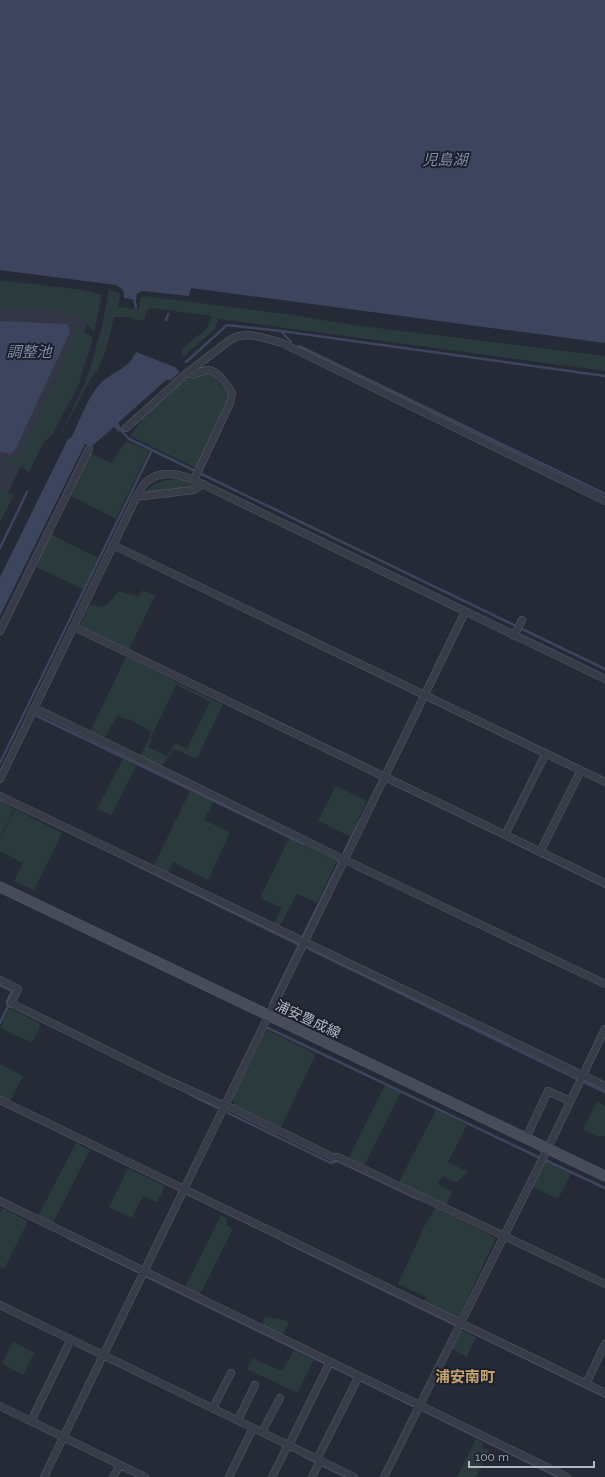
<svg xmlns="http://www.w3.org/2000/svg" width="605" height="1477" font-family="Raleway,'Noto Sans JP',sans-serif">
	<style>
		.airport { fill: #333745 }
		.green { fill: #2b3a3c; fill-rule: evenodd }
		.water { fill: #3d455e }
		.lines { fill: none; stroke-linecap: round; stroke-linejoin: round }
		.stream { stroke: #3d455e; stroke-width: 2.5 }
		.minor-casing { stroke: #565a66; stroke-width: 8 }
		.secondary-casing { stroke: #565a66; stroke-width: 11 }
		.minor { stroke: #383c48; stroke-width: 7 }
		.secondary { stroke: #474b5a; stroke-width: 10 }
		.labels { text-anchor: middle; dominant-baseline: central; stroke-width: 4; stroke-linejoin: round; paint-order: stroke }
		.street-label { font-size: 14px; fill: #b3b7c4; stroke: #1d212d }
		.water-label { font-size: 15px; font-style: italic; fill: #7f8aa8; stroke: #1d212d }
		.neighbourhood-label { font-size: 15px; font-weight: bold; fill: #c5a16d; stroke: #1d212d }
	</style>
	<rect width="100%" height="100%" fill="#252a37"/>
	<!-- airport -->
	<path class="airport" d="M 0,283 L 100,297 L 0,510 Z"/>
	<!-- green -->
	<path class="green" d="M 0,280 L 84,290 L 102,295 L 94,331 C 88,325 83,319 75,315 C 63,308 16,309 0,308 Z
		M 109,290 L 119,293 L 120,298 L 118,306 L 139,310 L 140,298 L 146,296 L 286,314 L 353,325 L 605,356 L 605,371 L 218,319 L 215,329 L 183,357 L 181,350 L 207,328 L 212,316 L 151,308 L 146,313 L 144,320 L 140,321 L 129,317 L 114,317 L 106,351 L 98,369 L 90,380 L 58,440 L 86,381 L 101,331 Z
		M 75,325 L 93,338 L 79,384 L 52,435 L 44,442 L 29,472 L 16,464 L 14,466 L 3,461 C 8,457 13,460 19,455 L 73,342 L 76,332 Z
		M 206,373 L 212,374 L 227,393 L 228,400 L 196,468 L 130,436 L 147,412 L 187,379 L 195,379 Z
		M 126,441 L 149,451 L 116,519 L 69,495 L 90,453 L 111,463 Z
		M 174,479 L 183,480 L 194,485 L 192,488 L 145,494 C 148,484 165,480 174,479 Z
		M 0,488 L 14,495 L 0,522 Z
		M 50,534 L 98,558 L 83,589 L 34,566 Z
		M 143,590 L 155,596 L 129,649 L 81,628 L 80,625 L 90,604 L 102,607 L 111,601 L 118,591 L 139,596 Z
		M 126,657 L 223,705 L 198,756 L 195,758 L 173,749 L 162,766 L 140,756 L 149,739 L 151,731 L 130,720 L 117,716 L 104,738 L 90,732 ZM 176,685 L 210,702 L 187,749 L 175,743 L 167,756 L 148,747 L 152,740 L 151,737 Z
		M 123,759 L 136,766 L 111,815 L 97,809 Z
		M 336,786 L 367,801 L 350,837 L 318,820 Z
		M 190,791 L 213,802 L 204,820 L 230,832 L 208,880 L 173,862 L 168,872 L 154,865 Z
		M 0,801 L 14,809 L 0,837 Z
		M 15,809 L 62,833 L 34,890 L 14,881 L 23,863 L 0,851 L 0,839 Z
		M 289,838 L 337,861 L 317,903 L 297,894 L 280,926 L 274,923 L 282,908 L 260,898 Z
		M 9,1008 L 39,1023 L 40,1027 L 32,1043 L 0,1028 Z
		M 267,1030 L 316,1054 L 281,1127 L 235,1105 L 232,1099 Z
		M 0,1064 L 23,1076 L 10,1101 L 0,1096 Z
		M 385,1085 L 400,1093 L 364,1166 L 348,1159 Z
		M 597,1102 L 605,1106 L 605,1136 L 598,1137 L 583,1129 Z
		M 436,1110 L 467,1125 L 448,1162 L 468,1172 L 456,1183 L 443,1176 L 438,1184 L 452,1192 L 446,1205 L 399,1182 Z
		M 76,1143 L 90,1150 L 53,1223 L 38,1216 Z
		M 545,1161 L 571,1174 L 558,1199 L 531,1186 Z
		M 128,1168 L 165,1186 L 157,1202 L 143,1196 L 132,1218 L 109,1207 Z
		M 3,1208 L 28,1221 L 4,1269 L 0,1267 L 0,1213 Z
		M 435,1208 L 496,1238 L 458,1319 L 424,1302 L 426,1297 L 398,1284 L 425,1225 Z
		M 221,1215 L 228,1220 L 226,1225 L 233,1229 L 200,1294 L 185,1287 Z
		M 267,1317 L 281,1319 L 289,1322 L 283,1335 L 263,1325 L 264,1318 Z
		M 462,1330 L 476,1337 L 467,1357 L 452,1349 Z
		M 13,1341 L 34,1353 L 23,1375 L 2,1364 Z
		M 294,1350 L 314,1360 L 297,1393 L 247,1369 L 252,1358 L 282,1371 Z
		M 476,1439 L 483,1443 L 482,1448 L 489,1450 L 476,1477 L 457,1477 Z"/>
	<!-- water -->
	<path class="water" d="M 0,0 L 605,0 L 605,343 L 191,288 L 189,296 L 142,291 L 137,294 L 136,300 L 124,298 C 124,291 123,289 116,285 L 0,270 Z
		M 0,321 L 67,324 L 69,327 L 70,332 L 16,448 C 12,456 7,453 0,452 Z
		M 136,352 L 175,367 L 180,372 L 171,380 L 166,380 L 118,423 L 122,429 L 119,432 L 114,427 L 92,446 L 85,444 L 0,616 L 0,577 L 68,439 L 71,438 C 80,421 88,396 101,383 C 113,371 128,370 136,352 Z"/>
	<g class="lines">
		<!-- stream -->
		<path class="stream" d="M 134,297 L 136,308
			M 166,320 L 168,314
			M 281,331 L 291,342
			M 299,346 L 605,494
			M 186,362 L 227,325 L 281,331 L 605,376
			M 119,428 L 129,439 L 152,450 L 605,669
			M 0,548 L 27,492
			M 37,716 L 304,844
			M 0,763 L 152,450
			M 521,846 L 605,887
			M 344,852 L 360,820
			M 126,860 L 299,945 L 270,1004
			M 303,936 L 340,861 L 337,860
			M 309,949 L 577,1079
			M 0,985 L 12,991 L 7,1001 L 8,1006 L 12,1007
			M 0,1023 L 8,1006
			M 268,1028 L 538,1157
			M 584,1082 L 605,1092
			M 191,1095 L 218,1108
			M 228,1113 L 331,1163 L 338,1161 L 418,1199
			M 547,1161 L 605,1188
			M 68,1238 L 138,1272
			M 285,1242 L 455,1325
			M 147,1277 L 413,1406
			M 465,1329 L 605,1397
			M 424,1411 L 558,1477
			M 305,1457 L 346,1477"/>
		<defs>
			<path id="minor" d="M 187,373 L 193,375 C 198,373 204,370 209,370 C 218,371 228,386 232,393 L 230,403 L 194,480
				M 126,428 L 187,373 L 230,340 C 245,330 265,338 282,343 L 605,501
				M 137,496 L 144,496 L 194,490 L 203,484
				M 113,545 L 605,782
				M 74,627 L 605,883
				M 0,631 L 89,449
				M 514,636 L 522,620
				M 35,708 L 345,860 L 605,984
				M 0,779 L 137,496 C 140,492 142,486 146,482 C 160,470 178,473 194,480 L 605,679
				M 0,796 L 605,1086
				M 505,835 L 546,753
				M 540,852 L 581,770
				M 0,980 L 18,989 L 11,1003 L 167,1080 L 220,1104 L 232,1108 L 333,1157 L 338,1157 L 605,1284
				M 0,1100 L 605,1393
				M 526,1138 L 548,1091 L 570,1101
				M 0,1201 L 567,1477
				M 0,1305 L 354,1477
				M 586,1384 L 605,1344
				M 0,1406 L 145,1477
				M 213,1408 L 231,1373
				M 238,1420 L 255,1385
				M 31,1421 L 71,1339
				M 262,1432 L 280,1398
				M 289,1445 L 330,1362
				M 317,1459 L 359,1376
				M 44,1477 L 465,612
				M 113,1477 L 120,1465
				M 229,1477 L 253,1428
				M 272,1477 L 288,1445
				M 312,1477 L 320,1461
				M 384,1477 L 548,1148 L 605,1029"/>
			<path id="secondary" d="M 0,887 L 605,1176"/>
		</defs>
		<!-- minor casing -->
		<use href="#minor" class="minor-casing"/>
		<!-- secondary casing -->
		<use href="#secondary" class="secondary-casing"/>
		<!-- minor -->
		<use href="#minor" class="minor"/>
		<!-- secondary -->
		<use href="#secondary" class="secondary"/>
	</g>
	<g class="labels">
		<!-- street labels -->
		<g class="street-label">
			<text transform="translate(308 1019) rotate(25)">浦安豊成線</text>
		</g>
		<!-- water labels -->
		<g class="water-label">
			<text x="445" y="160">児島湖</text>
			<text x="29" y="352">調整池</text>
		</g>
		<!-- neighbourhood labels -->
		<g class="neighbourhood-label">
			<text x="465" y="1377">浦安南町</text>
		</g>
	</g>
	<!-- scale -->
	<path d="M469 1461v6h125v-6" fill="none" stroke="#b3b7c4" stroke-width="2"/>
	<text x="475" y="1461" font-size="12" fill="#b3b7c4" stroke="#1d212d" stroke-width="3" paint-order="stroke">100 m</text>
</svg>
